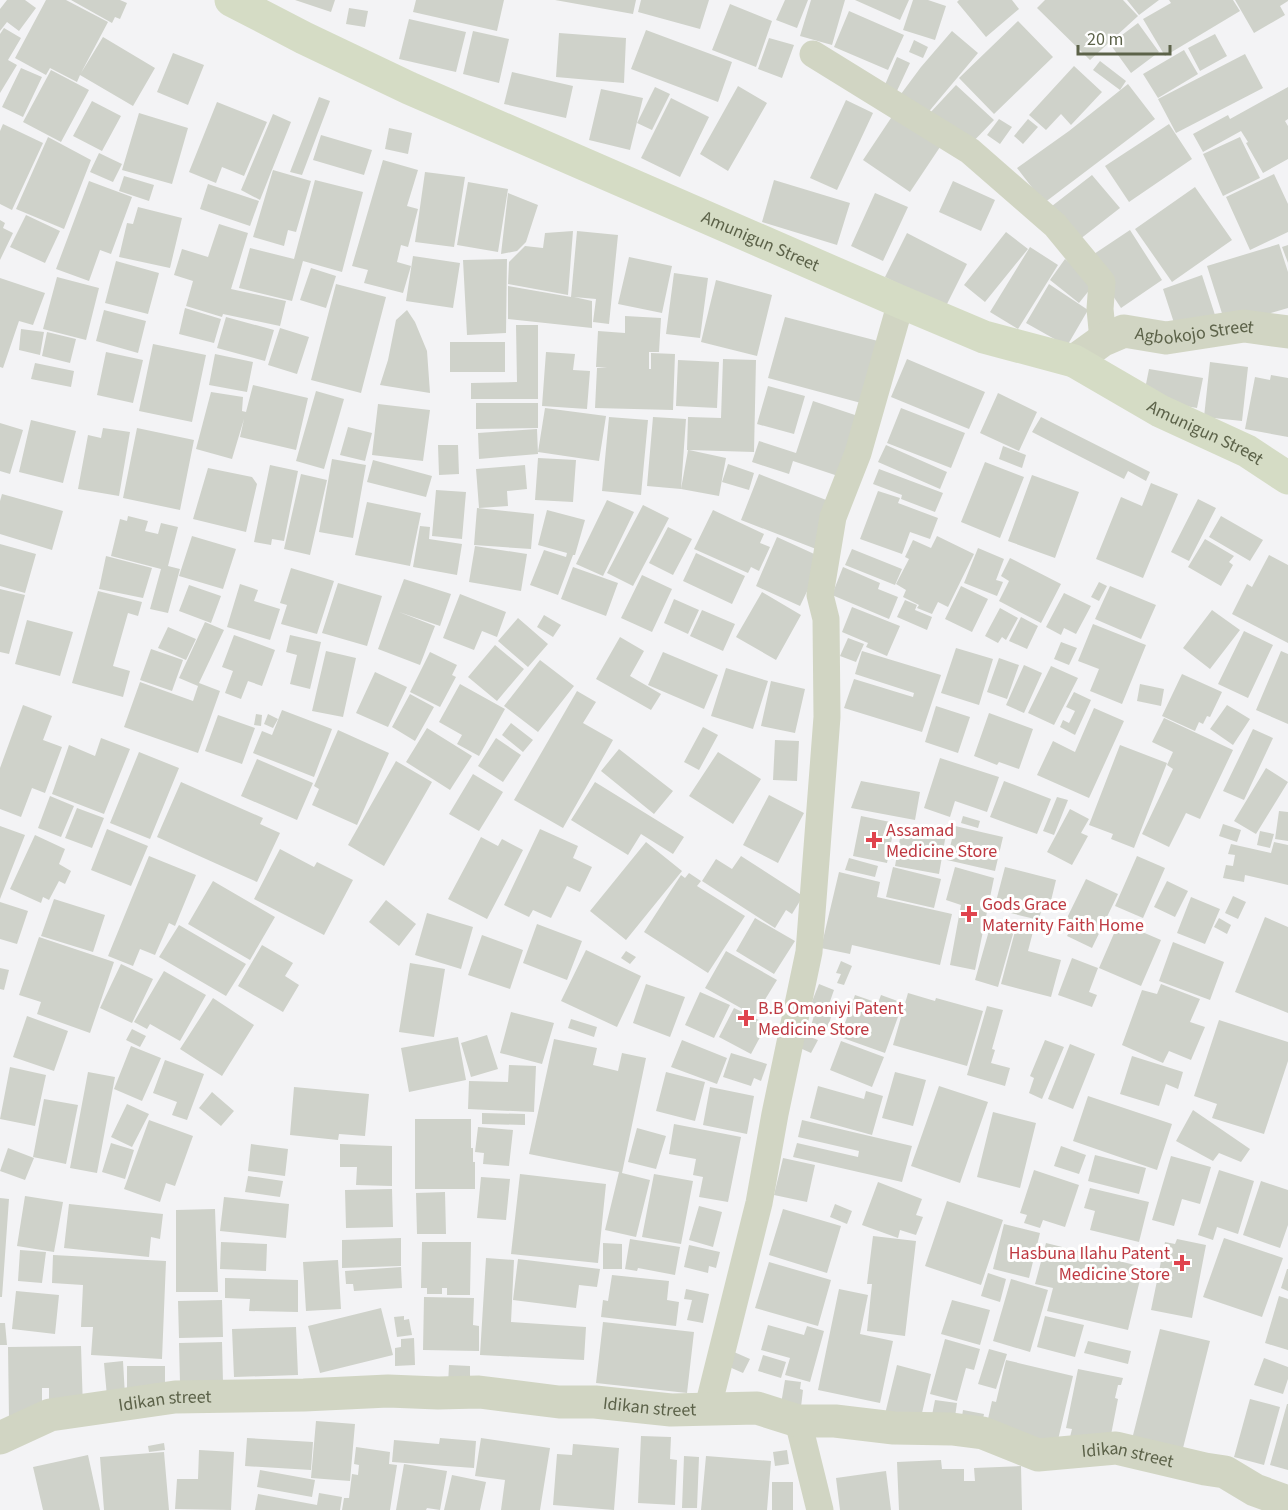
<svg xmlns="http://www.w3.org/2000/svg" width="1288" height="1510" font-family="'Source Sans 3',sans-serif">
	<style>
		.building { fill: #cfd2ca }
		.lines { fill: none; stroke-linecap: round; stroke-linejoin: round }
		.minor { stroke: #d1d5c3; stroke-width: 27 }
		.tertiary { stroke: #d1d5c3; stroke-width: 33 }
		.secondary { stroke: #d5dcc5; stroke-width: 33 }
		.health-dot { fill: #e0444e; stroke: #fff; stroke-width: 2 }
		.labels { text-anchor: middle; dominant-baseline: central; stroke-width: 6; stroke-linejoin: round; paint-order: stroke }
		.street-label { font-size: 18px; fill: #5c6249; stroke: #fff }
		.health-label { font-size: 18px; fill: #be3a42; stroke: #fff; text-anchor: start }
	</style>
	<rect width="100%" height="100%" fill="#f3f3f5"/>
	<!-- building -->
	<path class="building" d="M 7,0 L 25,0 L 36,8 L 19,31 L 7,22 L 0,31 L 0,9 Z
		M 46,0 L 66,0 L 108,22 L 81,73 L 103,37 L 155,68 L 133,106 L 80,75 L 77,82 L 50,68 L 46,75 L 15,58 Z
		M 71,0 L 120,0 L 127,3 L 120,19 L 115,17 L 112,23 Z
		M 295,0 L 335,0 L 331,12 Z
		M 416,0 L 504,0 L 497,31 L 413,12 Z
		M 555,0 L 636,0 L 633,14 Z
		M 641,0 L 709,0 L 700,29 L 638,12 Z
		M 785,0 L 808,0 L 797,28 L 776,20 Z
		M 811,0 L 845,0 L 832,45 L 800,36 Z
		M 855,0 L 909,0 L 900,20 Z
		M 913,0 L 928,0 L 946,6 L 935,40 L 903,30 Z
		M 959,0 L 1012,0 L 1019,9 L 986,37 L 957,2 Z
		M 1045,0 L 1123,0 L 1138,16 L 1090,60 L 1037,8 Z
		M 1127,0 L 1159,0 L 1139,15 Z
		M 1169,0 L 1233,0 L 1240,11 L 1165,56 L 1143,19 L 1171,3 Z
		M 1235,0 L 1288,0 L 1288,1 L 1280,6 L 1285,15 L 1254,33 Z
		M 730,4 L 772,21 L 756,67 L 712,50 Z
		M 349,8 L 368,11 L 365,27 L 346,24 Z
		M 849,11 L 904,35 L 888,70 L 834,47 Z
		M 409,19 L 466,32 L 456,72 L 399,59 Z
		M 1018,21 L 1053,57 L 994,114 L 959,78 Z
		M 1138,23 L 1159,52 L 1131,73 L 1110,44 Z
		M 4,28 L 21,38 L 8,60 L 17,65 L 0,93 L 0,34 Z
		M 646,30 L 732,62 L 718,102 L 631,69 Z
		M 473,31 L 509,39 L 499,83 L 463,74 Z
		M 952,31 L 978,53 L 926,115 L 901,94 L 921,67 Z
		M 559,33 L 626,38 L 624,83 L 556,77 Z
		M 1215,34 L 1227,56 L 1200,71 L 1188,48 Z
		M 769,38 L 794,45 L 782,78 L 758,69 Z
		M 914,40 L 928,47 L 923,58 L 909,52 Z
		M 1184,50 L 1198,74 L 1158,98 L 1143,74 Z
		M 173,53 L 204,65 L 188,105 L 157,92 Z
		M 1245,54 L 1263,88 L 1176,133 L 1158,99 Z
		M 897,57 L 910,63 L 896,93 L 884,87 Z
		M 1100,61 L 1126,81 L 1120,90 L 1093,70 Z
		M 1074,66 L 1102,92 L 1071,125 L 1061,114 L 1046,130 L 1029,115 Z
		M 21,68 L 42,77 L 23,117 L 2,107 Z
		M 51,70 L 89,90 L 61,142 L 23,122 Z
		M 512,72 L 573,86 L 566,118 L 504,104 Z
		M 1128,84 L 1155,119 L 1044,203 L 1017,168 L 1069,131 Z
		M 956,85 L 994,120 L 967,148 L 929,114 Z
		M 738,86 L 767,103 L 728,171 L 700,154 Z
		M 655,87 L 670,94 L 652,130 L 637,123 Z
		M 1288,87 L 1288,119 L 1285,121 L 1288,126 L 1288,159 L 1263,173 L 1246,143 L 1248,142 L 1241,131 L 1203,152 L 1193,134 L 1228,115 L 1230,119 Z
		M 601,89 L 643,98 L 630,150 L 589,140 Z
		M 319,97 L 330,101 L 302,175 L 290,172 Z
		M 671,98 L 709,117 L 680,177 L 641,158 Z
		M 846,100 L 873,113 L 837,190 L 810,178 Z
		M 92,101 L 121,116 L 102,151 L 73,136 Z
		M 217,102 L 267,122 L 244,176 L 222,167 L 216,183 L 189,172 Z
		M 895,112 L 942,144 L 910,192 L 863,160 Z
		M 139,113 L 188,128 L 172,184 L 122,170 Z
		M 273,114 L 291,122 L 260,200 L 241,190 Z
		M 999,119 L 1012,127 L 1000,144 L 987,135 Z
		M 1028,119 L 1038,127 L 1023,144 L 1014,136 Z
		M 3,124 L 43,143 L 12,210 L 0,204 L 0,131 Z
		M 1169,124 L 1192,159 L 1129,202 L 1105,166 Z
		M 389,128 L 412,133 L 408,154 L 385,149 Z
		M 321,135 L 372,150 L 364,175 L 313,160 Z
		M 48,137 L 91,160 L 64,229 L 16,209 Z
		M 1240,137 L 1260,178 L 1223,196 L 1203,154 Z
		M 99,153 L 122,164 L 113,182 L 90,172 Z
		M 383,160 L 418,170 L 407,206 L 418,209 L 408,247 L 401,245 L 397,262 L 411,266 L 403,293 L 364,283 L 368,270 L 352,266 Z
		M 273,170 L 311,181 L 296,232 L 288,230 L 284,246 L 253,237 Z
		M 425,172 L 465,177 L 454,247 L 415,242 Z
		M 1274,174 L 1288,204 L 1288,232 L 1250,250 L 1226,197 Z
		M 1092,175 L 1120,208 L 1075,243 L 1052,206 Z
		M 124,176 L 154,185 L 149,201 L 119,191 Z
		M 315,180 L 363,192 L 342,272 L 303,261 L 292,301 L 239,288 L 250,248 L 294,259 Z
		M 774,180 L 850,203 L 837,245 L 762,222 Z
		M 89,181 L 132,197 L 111,254 L 100,250 L 89,281 L 56,269 Z
		M 953,181 L 995,200 L 981,231 L 939,212 Z
		M 468,182 L 508,189 L 498,252 L 457,245 Z
		M 208,184 L 259,201 L 250,226 L 200,209 Z
		M 1195,187 L 1232,240 L 1172,282 L 1135,229 Z
		M 508,193 L 538,205 L 526,242 L 517,251 L 501,254 Z
		M 875,193 L 908,207 L 883,261 L 851,246 Z
		M 138,207 L 182,218 L 170,268 L 119,257 L 127,223 L 133,224 Z
		M 26,215 L 60,231 L 45,263 L 10,247 Z
		M 0,220 L 5,223 L 3,228 L 13,233 L 0,260 Z
		M 219,224 L 248,233 L 231,289 L 286,301 L 280,326 L 223,314 L 222,317 L 186,306 L 193,281 L 174,275 L 182,249 L 208,257 Z
		M 1130,230 L 1162,280 L 1121,308 L 1088,258 Z
		M 573,231 L 568,295 L 508,284 L 509,262 L 525,246 L 543,248 L 545,233 Z
		M 577,231 L 618,235 L 609,324 L 593,322 L 596,299 L 574,297 L 592,301 L 592,328 L 508,319 L 508,286 L 571,297 Z
		M 1006,232 L 1028,249 L 985,302 L 964,285 Z
		M 907,233 L 967,264 L 945,308 L 885,277 Z
		M 1279,244 L 1288,272 L 1288,308 L 1226,326 L 1207,266 Z
		M 1288,245 L 1288,263 L 1282,247 Z
		M 1030,247 L 1058,265 L 1018,329 L 990,312 Z
		M 413,256 L 460,263 L 453,308 L 406,301 Z
		M 629,257 L 672,266 L 662,313 L 618,304 Z
		M 507,259 L 506,333 L 467,335 L 463,260 Z
		M 1065,259 L 1095,283 L 1079,303 L 1050,280 Z
		M 116,261 L 159,273 L 148,314 L 105,303 Z
		M 311,268 L 336,276 L 326,308 L 300,300 Z
		M 674,273 L 708,278 L 700,338 L 666,334 Z
		M 1202,275 L 1215,315 L 1176,329 L 1163,289 Z
		M 57,277 L 99,288 L 86,340 L 43,329 Z
		M 0,278 L 45,293 L 33,325 L 19,321 L 3,368 L 0,367 Z
		M 716,280 L 772,295 L 757,356 L 701,342 Z
		M 336,284 L 386,297 L 361,393 L 311,380 Z
		M 1049,284 L 1088,310 L 1067,346 L 1026,323 Z
		M 185,308 L 221,319 L 214,343 L 179,334 Z
		M 104,310 L 146,321 L 138,353 L 96,341 Z
		M 407,310 L 415,322 L 427,351 L 430,393 L 380,385 L 388,360 L 396,320 Z
		M 625,316 L 661,318 L 659,352 L 649,352 L 649,369 L 651,369 L 651,353 L 675,354 L 673,410 L 595,408 L 597,368 L 607,367 L 596,367 L 598,331 L 625,333 Z
		M 226,317 L 274,330 L 265,361 L 217,348 Z
		M 785,317 L 878,341 L 861,403 L 768,378 Z
		M 516,325 L 538,325 L 538,399 L 471,399 L 471,383 L 517,382 Z
		M 280,328 L 309,337 L 297,374 L 268,365 Z
		M 21,329 L 44,332 L 40,355 L 19,350 Z
		M 47,332 L 76,339 L 70,363 L 42,356 Z
		M 450,342 L 505,342 L 505,372 L 450,372 Z
		M 153,344 L 206,355 L 192,422 L 139,411 Z
		M 106,352 L 143,360 L 133,403 L 97,395 Z
		M 546,352 L 575,354 L 573,370 L 590,371 L 587,409 L 542,406 Z
		M 215,354 L 253,362 L 247,392 L 209,385 Z
		M 723,359 L 756,360 L 754,452 L 689,450 L 726,458 L 719,496 L 681,489 L 688,450 L 687,450 L 688,417 L 721,418 Z
		M 907,359 L 985,392 L 969,429 L 891,397 Z
		M 678,360 L 719,362 L 717,408 L 676,406 Z
		M 1210,362 L 1248,367 L 1242,421 L 1204,417 Z
		M 35,363 L 74,371 L 71,387 L 31,379 Z
		M 1149,369 L 1203,378 L 1197,408 L 1143,399 Z
		M 1271,375 L 1288,378 L 1288,437 L 1245,429 L 1255,377 L 1270,380 Z
		M 253,385 L 308,398 L 296,450 L 240,437 L 244,419 L 232,459 L 196,449 L 211,392 L 243,397 L 242,411 L 246,412 Z
		M 768,386 L 805,396 L 794,434 L 757,424 Z
		M 316,391 L 344,399 L 324,469 L 296,461 Z
		M 998,393 L 1037,412 L 1019,451 L 980,433 Z
		M 813,401 L 858,416 L 838,476 L 793,461 L 789,474 L 752,462 L 759,441 L 796,453 Z
		M 476,403 L 538,403 L 538,428 L 476,429 Z
		M 378,404 L 430,410 L 423,461 L 372,455 Z
		M 545,408 L 606,416 L 599,461 L 538,452 Z
		M 901,408 L 965,433 L 951,468 L 887,443 Z
		M 609,417 L 648,420 L 641,495 L 602,491 Z
		M 653,417 L 686,419 L 681,489 L 647,486 Z
		M 1041,417 L 1150,472 L 1146,481 L 1128,471 L 1124,479 L 1032,432 Z
		M 31,420 L 76,431 L 63,483 L 19,472 Z
		M 0,423 L 23,430 L 10,474 L 0,471 Z
		M 348,427 L 372,433 L 365,461 L 340,455 Z
		M 103,428 L 130,432 L 119,496 L 78,489 L 88,435 L 101,438 Z
		M 137,428 L 194,440 L 180,510 L 123,498 Z
		M 537,429 L 538,454 L 479,459 L 478,433 Z
		M 438,445 L 458,445 L 459,474 L 439,475 Z
		M 886,445 L 947,472 L 940,489 L 878,462 Z
		M 1003,446 L 1026,455 L 1022,468 L 999,459 Z
		M 538,458 L 576,460 L 573,502 L 535,500 Z
		M 332,459 L 366,465 L 353,538 L 319,532 Z
		M 373,460 L 432,476 L 426,497 L 367,482 Z
		M 985,462 L 1024,477 L 1000,538 L 961,522 Z
		M 728,464 L 754,473 L 749,490 L 722,482 Z
		M 270,465 L 298,471 L 284,541 L 272,539 L 271,545 L 254,542 Z
		M 525,465 L 527,489 L 507,491 L 508,506 L 479,508 L 476,469 Z
		M 208,468 L 252,477 L 257,484 L 246,532 L 193,519 Z
		M 879,469 L 943,493 L 935,512 L 901,499 L 902,495 L 873,484 Z
		M 301,474 L 327,480 L 310,555 L 284,549 Z
		M 759,474 L 834,503 L 816,549 L 741,520 Z
		M 1032,475 L 1079,492 L 1055,558 L 1008,541 Z
		M 1151,483 L 1178,494 L 1143,578 L 1096,559 L 1121,497 L 1142,506 Z
		M 436,490 L 466,492 L 462,539 L 432,536 Z
		M 878,491 L 900,498 L 898,503 L 938,518 L 930,539 L 910,532 L 902,554 L 860,539 Z
		M 2,494 L 63,511 L 52,550 L 0,534 L 0,501 Z
		M 1198,499 L 1216,508 L 1189,561 L 1171,552 Z
		M 607,500 L 634,512 L 603,576 L 576,564 Z
		M 367,502 L 421,513 L 410,566 L 355,555 Z
		M 643,505 L 669,518 L 633,586 L 607,573 Z
		M 477,508 L 534,514 L 531,549 L 474,545 Z
		M 547,510 L 585,520 L 575,555 L 573,555 L 558,595 L 530,585 L 544,550 L 566,557 L 567,553 L 538,545 Z
		M 713,510 L 764,534 L 760,543 L 770,547 L 759,571 L 751,567 L 748,573 L 694,549 Z
		M 128,516 L 148,521 L 145,531 L 158,534 L 161,523 L 178,527 L 168,566 L 180,569 L 168,613 L 150,609 L 161,569 L 111,556 L 120,519 L 127,521 Z
		M 1221,516 L 1263,540 L 1250,561 L 1209,537 Z
		M 420,526 L 430,527 L 429,539 L 462,544 L 457,575 L 413,567 Z
		M 668,527 L 692,539 L 673,575 L 649,563 Z
		M 192,536 L 236,549 L 223,589 L 179,576 Z
		M 937,536 L 974,554 L 948,607 L 938,602 L 932,614 L 917,608 L 919,605 L 903,597 L 906,590 L 896,584 L 909,559 L 905,557 L 913,540 L 931,548 Z
		M 777,537 L 823,558 L 800,606 L 756,586 Z
		M 1205,539 L 1234,556 L 1229,562 L 1233,565 L 1221,586 L 1188,567 Z
		M 0,544 L 36,554 L 25,593 L 0,586 Z
		M 475,546 L 527,554 L 521,591 L 469,582 Z
		M 978,548 L 1004,559 L 996,580 L 1003,582 L 997,596 L 964,583 Z
		M 852,549 L 902,569 L 895,585 L 845,565 Z
		M 696,553 L 745,576 L 732,604 L 683,581 Z
		M 1269,555 L 1288,565 L 1288,643 L 1232,614 L 1247,584 L 1252,587 Z
		M 106,556 L 152,568 L 143,598 L 99,589 Z
		M 1010,558 L 1061,584 L 1041,623 L 999,601 L 1009,581 L 1001,576 Z
		M 573,567 L 618,583 L 606,616 L 561,599 Z
		M 843,567 L 880,583 L 878,589 L 898,597 L 889,619 L 832,595 Z
		M 291,568 L 334,581 L 317,634 L 281,624 L 287,605 L 280,603 Z
		M 642,575 L 672,589 L 652,632 L 621,618 Z
		M 404,579 L 451,594 L 440,626 L 399,612 L 435,626 L 420,665 L 378,649 Z
		M 1099,582 L 1107,586 L 1099,601 L 1091,597 Z
		M 338,583 L 382,596 L 367,646 L 322,633 Z
		M 240,584 L 258,590 L 254,601 L 280,609 L 270,640 L 227,627 Z
		M 189,585 L 221,596 L 211,623 L 179,611 Z
		M 961,586 L 988,599 L 972,632 L 945,619 Z
		M 1110,586 L 1156,605 L 1141,639 L 1095,619 Z
		M 0,589 L 25,595 L 9,654 L 0,652 Z
		M 98,591 L 142,602 L 138,616 L 128,613 L 113,666 L 130,671 L 123,697 L 72,683 Z
		M 762,592 L 801,615 L 776,660 L 736,637 Z
		M 1064,593 L 1091,606 L 1076,634 L 1064,628 L 1061,635 L 1046,627 Z
		M 460,594 L 506,612 L 497,637 L 482,631 L 474,650 L 443,638 Z
		M 674,599 L 699,610 L 688,634 L 664,623 Z
		M 905,600 L 917,605 L 915,610 L 932,617 L 927,630 L 897,617 Z
		M 852,607 L 900,626 L 887,656 L 866,647 L 868,643 L 842,632 Z
		M 1000,608 L 1018,618 L 1006,640 L 1002,637 L 998,643 L 985,636 Z
		M 702,610 L 735,624 L 723,651 L 690,636 Z
		M 1212,610 L 1240,630 L 1210,669 L 1183,648 Z
		M 544,615 L 561,625 L 553,637 L 537,627 Z
		M 1021,617 L 1038,626 L 1027,649 L 1009,641 Z
		M 518,618 L 548,644 L 528,667 L 498,641 Z
		M 27,620 L 73,632 L 60,676 L 15,664 Z
		M 205,622 L 224,630 L 199,683 L 220,691 L 198,753 L 124,727 L 140,682 L 193,701 L 198,686 L 179,678 Z
		M 1093,624 L 1146,645 L 1122,704 L 1090,691 L 1099,669 L 1078,661 Z
		M 168,627 L 196,639 L 186,660 L 158,648 Z
		M 1244,631 L 1273,645 L 1248,698 L 1218,684 Z
		M 234,635 L 275,650 L 262,686 L 248,681 L 241,699 L 225,693 L 233,671 L 222,667 Z
		M 290,635 L 321,642 L 310,689 L 290,684 L 297,655 L 286,652 Z
		M 620,637 L 644,651 L 630,676 L 661,694 L 651,710 L 596,679 Z
		M 848,638 L 864,644 L 856,662 L 840,656 Z
		M 1061,642 L 1077,648 L 1069,665 L 1054,659 Z
		M 495,645 L 524,669 L 497,701 L 468,677 Z
		M 956,648 L 993,659 L 979,705 L 941,693 Z
		M 151,649 L 183,660 L 172,691 L 140,680 Z
		M 326,651 L 356,658 L 343,717 L 312,711 Z
		M 862,651 L 941,675 L 922,732 L 844,708 L 854,679 L 913,697 L 914,693 L 855,674 Z
		M 1281,651 L 1288,654 L 1288,724 L 1256,710 Z
		M 430,652 L 457,665 L 452,675 L 456,677 L 440,707 L 410,692 Z
		M 663,652 L 718,675 L 704,709 L 648,685 Z
		M 999,658 L 1019,665 L 1007,699 L 987,692 Z
		M 540,660 L 574,686 L 538,732 L 504,706 Z
		M 1024,665 L 1042,673 L 1024,713 L 1006,705 Z
		M 1051,666 L 1078,678 L 1054,725 L 1028,713 Z
		M 726,668 L 768,681 L 753,729 L 711,716 Z
		M 375,672 L 407,687 L 388,727 L 356,713 Z
		M 1182,674 L 1222,692 L 1210,717 L 1207,716 L 1203,724 L 1199,722 L 1195,731 L 1162,716 Z
		M 771,681 L 805,689 L 795,733 L 761,726 Z
		M 460,684 L 505,709 L 479,756 L 457,744 L 462,735 L 439,722 Z
		M 1140,684 L 1164,689 L 1161,706 L 1137,701 Z
		M 577,691 L 596,702 L 583,723 L 613,740 L 563,828 L 514,800 Z
		M 1074,692 L 1091,700 L 1075,735 L 1060,727 L 1063,720 L 1069,723 L 1075,711 L 1066,707 Z
		M 410,694 L 434,707 L 415,741 L 392,727 Z
		M 23,705 L 52,716 L 43,740 L 62,747 L 45,793 L 32,788 L 21,817 L 0,809 L 0,768 Z
		M 1227,705 L 1250,719 L 1233,745 L 1210,729 Z
		M 936,706 L 970,717 L 958,753 L 925,742 Z
		M 1094,708 L 1124,721 L 1089,798 L 1037,775 L 1053,741 L 1075,752 Z
		M 282,710 L 332,729 L 314,777 L 253,753 L 262,731 L 272,735 Z
		M 989,713 L 1033,729 L 1019,769 L 999,762 L 997,765 L 974,756 Z
		M 256,714 L 262,715 L 261,726 L 254,725 Z
		M 268,714 L 278,719 L 273,728 L 264,724 Z
		M 218,715 L 255,728 L 242,764 L 205,751 Z
		M 1164,718 L 1233,750 L 1200,819 L 1186,813 L 1169,847 L 1142,834 L 1173,769 L 1167,765 L 1173,752 L 1152,742 Z
		M 511,723 L 533,740 L 523,752 L 502,735 Z
		M 703,727 L 718,735 L 699,770 L 684,762 Z
		M 427,728 L 472,756 L 450,790 L 406,762 Z
		M 1253,729 L 1273,738 L 1244,800 L 1223,791 Z
		M 338,730 L 389,753 L 357,825 L 312,805 L 319,789 L 314,786 Z
		M 101,738 L 130,749 L 104,814 L 52,794 L 69,745 L 95,756 Z
		M 496,738 L 521,755 L 503,782 L 478,766 Z
		M 775,740 L 799,741 L 797,781 L 773,780 Z
		M 1120,745 L 1167,763 L 1134,848 L 1111,839 L 1113,834 L 1089,825 Z
		M 619,749 L 673,791 L 654,814 L 601,771 Z
		M 139,752 L 179,768 L 150,839 L 110,823 Z
		M 718,752 L 761,779 L 733,824 L 689,796 Z
		M 940,758 L 999,777 L 987,812 L 955,801 L 950,817 L 924,808 Z
		M 257,759 L 313,783 L 297,820 L 241,796 Z
		M 396,761 L 432,782 L 384,866 L 348,845 Z
		M 1266,768 L 1288,782 L 1256,834 L 1234,821 Z
		M 473,774 L 503,792 L 479,831 L 449,814 Z
		M 861,781 L 920,792 L 915,820 L 851,808 Z
		M 1004,781 L 1051,799 L 1037,834 L 990,817 Z
		M 181,782 L 263,818 L 260,824 L 280,833 L 257,882 L 157,837 Z
		M 595,782 L 684,837 L 673,854 L 641,834 L 628,855 L 571,820 Z
		M 769,795 L 804,813 L 778,863 L 743,845 Z
		M 50,796 L 74,806 L 61,837 L 38,828 Z
		M 1057,797 L 1068,800 L 1054,835 L 1043,831 Z
		M 77,808 L 104,818 L 92,848 L 65,838 Z
		M 1070,809 L 1089,819 L 1081,833 L 1088,836 L 1072,865 L 1047,852 Z
		M 1279,811 L 1288,812 L 1288,841 L 1275,839 Z
		M 861,816 L 895,823 L 887,863 L 853,856 Z
		M 963,816 L 980,821 L 978,828 L 961,823 Z
		M 1223,824 L 1241,830 L 1237,842 L 1219,836 Z
		M 0,826 L 25,835 L 0,899 Z
		M 955,826 L 1003,837 L 995,871 L 947,860 Z
		M 902,827 L 946,834 L 939,874 L 895,866 Z
		M 107,829 L 148,846 L 131,886 L 91,870 Z
		M 540,829 L 578,846 L 573,858 L 592,867 L 580,892 L 567,886 L 551,918 L 533,910 L 529,917 L 504,905 Z
		M 1260,831 L 1274,834 L 1270,848 L 1257,845 Z
		M 35,835 L 65,849 L 59,864 L 71,871 L 65,884 L 59,881 L 49,900 L 43,897 L 41,903 L 10,889 Z
		M 481,837 L 498,846 L 502,839 L 523,850 L 487,919 L 448,899 Z
		M 646,842 L 682,871 L 626,940 L 590,911 Z
		M 1274,842 L 1288,845 L 1288,885 L 1245,875 L 1244,882 L 1223,878 L 1226,865 L 1233,866 L 1235,855 L 1228,854 L 1231,844 L 1271,853 Z
		M 280,849 L 314,867 L 317,862 L 353,880 L 324,935 L 254,899 Z
		M 149,856 L 196,875 L 175,926 L 169,923 L 155,955 L 140,949 L 133,966 L 108,956 Z
		M 741,856 L 803,896 L 792,914 L 786,910 L 775,928 L 702,881 L 716,859 L 732,869 Z
		M 1137,856 L 1165,868 L 1143,918 L 1115,906 Z
		M 849,858 L 878,866 L 875,877 L 845,870 Z
		M 893,867 L 941,879 L 934,908 L 886,897 Z
		M 955,867 L 994,878 L 975,970 L 950,965 L 961,905 L 946,900 Z
		M 1005,867 L 1056,880 L 1049,909 L 1042,907 L 1039,920 L 994,909 Z
		M 839,872 L 880,882 L 877,897 L 952,914 L 940,965 L 852,945 L 850,954 L 821,948 Z
		M 689,873 L 701,881 L 697,886 L 745,916 L 708,973 L 644,932 L 681,875 L 685,878 Z
		M 1086,879 L 1118,894 L 1092,948 L 1067,936 L 1072,926 L 1065,922 Z
		M 213,881 L 275,917 L 250,960 L 188,924 Z
		M 1167,881 L 1188,891 L 1175,917 L 1154,907 Z
		M 1233,896 L 1246,902 L 1238,919 L 1225,913 Z
		M 1191,897 L 1220,909 L 1205,944 L 1177,933 Z
		M 54,899 L 105,915 L 93,952 L 41,936 Z
		M 386,900 L 416,924 L 399,946 L 369,922 Z
		M 0,902 L 28,911 L 17,944 L 0,939 Z
		M 427,913 L 473,927 L 461,969 L 415,955 Z
		M 1265,917 L 1288,927 L 1288,1013 L 1235,992 Z
		M 755,918 L 795,941 L 774,974 L 736,951 Z
		M 1219,918 L 1231,925 L 1227,934 L 1214,927 Z
		M 992,920 L 1015,927 L 998,987 L 975,980 Z
		M 1018,920 L 1035,924 L 1028,951 L 1061,960 L 1051,997 L 1001,984 Z
		M 1119,922 L 1161,940 L 1141,986 L 1099,968 Z
		M 537,924 L 582,941 L 567,980 L 523,963 Z
		M 179,925 L 246,964 L 226,996 L 159,957 Z
		M 482,935 L 523,950 L 510,989 L 468,975 Z
		M 39,937 L 114,962 L 90,1033 L 37,1014 L 41,1002 L 19,995 Z
		M 1173,942 L 1224,962 L 1210,1000 L 1159,981 Z
		M 262,945 L 293,963 L 285,976 L 299,985 L 283,1012 L 238,986 Z
		M 586,950 L 641,976 L 617,1027 L 561,1001 Z
		M 626,951 L 636,957 L 630,964 L 621,958 Z
		M 726,951 L 777,980 L 755,1016 L 705,988 Z
		M 1072,958 L 1098,968 L 1089,992 L 1097,995 L 1092,1007 L 1058,995 Z
		M 841,961 L 852,966 L 844,985 L 837,983 L 841,974 L 836,973 Z
		M 410,963 L 445,969 L 434,1037 L 399,1032 Z
		M 121,964 L 153,979 L 132,1023 L 100,1008 Z
		M 0,968 L 9,970 L 4,990 L 0,989 Z
		M 164,971 L 206,995 L 180,1041 L 150,1024 L 147,1029 L 134,1022 Z
		M 646,984 L 685,997 L 670,1037 L 633,1023 Z
		M 819,984 L 834,990 L 827,1010 L 811,1004 Z
		M 1161,984 L 1200,999 L 1190,1022 L 1205,1027 L 1191,1060 L 1169,1051 L 1163,1063 L 1122,1045 L 1142,990 L 1157,994 Z
		M 700,992 L 730,1005 L 714,1038 L 685,1025 Z
		M 908,993 L 935,1001 L 936,998 L 983,1011 L 967,1066 L 893,1045 Z
		M 855,995 L 878,1003 L 881,995 L 903,1003 L 885,1053 L 840,1037 Z
		M 213,998 L 254,1025 L 222,1076 L 180,1049 Z
		M 987,1006 L 1003,1010 L 992,1049 L 995,1050 L 991,1063 L 1010,1068 L 1005,1086 L 967,1075 Z
		M 734,1008 L 767,1024 L 751,1054 L 719,1037 Z
		M 511,1012 L 554,1023 L 542,1064 L 500,1053 Z
		M 815,1012 L 831,1017 L 825,1037 L 809,1033 Z
		M 27,1016 L 68,1031 L 54,1071 L 13,1057 Z
		M 571,1019 L 597,1027 L 594,1037 L 568,1028 Z
		M 1219,1020 L 1288,1042 L 1288,1061 L 1264,1134 L 1212,1118 L 1217,1104 L 1194,1096 Z
		M 132,1029 L 146,1036 L 140,1047 L 126,1040 Z
		M 487,1035 L 498,1069 L 471,1077 L 461,1043 Z
		M 805,1035 L 818,1040 L 811,1053 L 800,1048 Z
		M 458,1037 L 466,1080 L 409,1092 L 401,1048 Z
		M 554,1039 L 597,1048 L 593,1065 L 618,1071 L 622,1053 L 646,1058 L 622,1173 L 650,1180 L 636,1237 L 605,1230 L 619,1172 L 529,1154 Z
		M 682,1040 L 727,1058 L 717,1084 L 671,1067 Z
		M 1045,1040 L 1064,1047 L 1042,1099 L 1029,1093 L 1034,1078 L 1030,1076 Z
		M 841,1041 L 884,1057 L 872,1087 L 830,1070 Z
		M 1070,1044 L 1095,1054 L 1073,1109 L 1048,1099 Z
		M 131,1046 L 161,1058 L 142,1101 L 114,1089 Z
		M 731,1053 L 767,1064 L 761,1081 L 754,1078 L 751,1086 L 723,1077 Z
		M 1132,1056 L 1183,1072 L 1178,1089 L 1166,1084 L 1159,1106 L 1120,1094 Z
		M 165,1060 L 204,1074 L 187,1120 L 172,1115 L 177,1102 L 153,1093 Z
		M 509,1065 L 536,1066 L 534,1112 L 468,1109 L 469,1081 L 508,1082 Z
		M 10,1067 L 46,1075 L 35,1126 L 0,1119 Z
		M 88,1072 L 115,1077 L 97,1173 L 70,1168 Z
		M 666,1072 L 705,1082 L 695,1121 L 656,1111 Z
		M 895,1072 L 926,1080 L 913,1126 L 882,1118 Z
		M 818,1086 L 864,1099 L 866,1091 L 883,1096 L 872,1135 L 810,1118 Z
		M 939,1086 L 988,1102 L 960,1183 L 911,1166 Z
		M 294,1087 L 369,1094 L 365,1136 L 339,1134 L 338,1140 L 290,1135 Z
		M 710,1087 L 754,1096 L 747,1134 L 703,1125 Z
		M 212,1092 L 234,1111 L 221,1126 L 199,1108 Z
		M 1088,1096 L 1172,1124 L 1157,1170 L 1073,1141 Z
		M 44,1099 L 78,1105 L 66,1164 L 33,1157 Z
		M 127,1104 L 149,1114 L 132,1147 L 111,1137 Z
		M 1193,1110 L 1250,1149 L 1241,1162 L 1219,1153 L 1213,1161 L 1176,1141 Z
		M 993,1112 L 1036,1123 L 1020,1188 L 977,1177 Z
		M 482,1113 L 525,1114 L 525,1125 L 482,1124 Z
		M 415,1119 L 471,1119 L 471,1148 L 473,1148 L 473,1162 L 475,1162 L 475,1189 L 415,1189 Z
		M 149,1120 L 193,1136 L 175,1186 L 166,1183 L 160,1202 L 124,1189 Z
		M 802,1120 L 912,1146 L 902,1182 L 793,1157 L 797,1143 L 858,1157 L 859,1151 L 798,1137 Z
		M 674,1124 L 741,1137 L 728,1202 L 699,1197 L 703,1177 L 693,1175 L 696,1159 L 669,1154 Z
		M 478,1127 L 513,1130 L 509,1166 L 483,1164 L 484,1153 L 475,1152 Z
		M 637,1128 L 666,1136 L 656,1169 L 628,1162 Z
		M 111,1143 L 134,1150 L 125,1179 L 102,1172 Z
		M 251,1144 L 288,1149 L 285,1176 L 248,1171 Z
		M 340,1144 L 392,1146 L 392,1186 L 356,1185 L 357,1167 L 340,1167 Z
		M 1061,1146 L 1086,1155 L 1079,1174 L 1054,1166 Z
		M 8,1148 L 34,1158 L 25,1180 L 0,1171 Z
		M 1095,1155 L 1146,1168 L 1139,1194 L 1088,1181 Z
		M 1171,1156 L 1211,1167 L 1200,1204 L 1182,1199 L 1174,1226 L 1152,1220 Z
		M 783,1158 L 815,1165 L 807,1202 L 774,1195 Z
		M 1034,1170 L 1079,1185 L 1065,1227 L 1043,1220 L 1040,1228 L 1024,1223 L 1027,1215 L 1020,1213 Z
		M 1219,1170 L 1254,1181 L 1238,1234 L 1217,1227 L 1213,1240 L 1198,1235 Z
		M 520,1174 L 606,1184 L 598,1263 L 511,1254 Z
		M 654,1174 L 693,1181 L 681,1244 L 642,1237 Z
		M 248,1176 L 283,1181 L 280,1197 L 245,1192 Z
		M 481,1177 L 510,1179 L 506,1220 L 477,1218 Z
		M 1261,1181 L 1288,1190 L 1288,1225 L 1280,1248 L 1243,1235 Z
		M 878,1182 L 922,1199 L 916,1215 L 923,1217 L 916,1235 L 900,1230 L 898,1238 L 862,1225 Z
		M 1090,1188 L 1149,1202 L 1139,1242 L 1090,1230 L 1095,1211 L 1084,1208 Z
		M 392,1189 L 393,1227 L 346,1228 L 345,1190 Z
		M 445,1192 L 446,1234 L 417,1234 L 416,1193 Z
		M 25,1196 L 63,1202 L 54,1252 L 17,1246 Z
		M 224,1197 L 289,1204 L 286,1238 L 220,1231 Z
		M 0,1198 L 9,1199 L 2,1297 L 0,1297 Z
		M 947,1201 L 1003,1220 L 981,1285 L 925,1266 Z
		M 69,1204 L 163,1214 L 160,1239 L 151,1237 L 149,1257 L 64,1248 Z
		M 835,1204 L 852,1211 L 847,1224 L 830,1217 Z
		M 699,1206 L 722,1212 L 713,1247 L 689,1240 Z
		M 215,1209 L 218,1292 L 176,1292 L 176,1210 Z
		M 783,1209 L 841,1226 L 827,1273 L 769,1255 Z
		M 1004,1224 L 1040,1233 L 1029,1278 L 993,1269 Z
		M 873,1236 L 916,1241 L 905,1336 L 867,1331 L 872,1284 L 867,1284 Z
		M 401,1238 L 401,1266 L 342,1268 L 342,1240 Z
		M 1224,1238 L 1283,1258 L 1262,1317 L 1203,1297 Z
		M 630,1239 L 680,1247 L 675,1275 L 638,1268 L 637,1271 L 625,1269 Z
		M 1177,1239 L 1206,1245 L 1192,1318 L 1151,1310 L 1165,1242 L 1175,1244 Z
		M 221,1242 L 267,1244 L 266,1271 L 220,1269 Z
		M 422,1242 L 471,1242 L 470,1295 L 447,1295 L 447,1288 L 442,1288 L 442,1294 L 427,1294 L 427,1288 L 421,1288 Z
		M 603,1243 L 622,1244 L 622,1269 L 603,1269 Z
		M 1046,1243 L 1143,1267 L 1128,1330 L 1047,1311 L 1053,1288 L 1035,1284 Z
		M 689,1245 L 720,1252 L 716,1268 L 709,1266 L 708,1273 L 684,1267 Z
		M 20,1250 L 46,1252 L 42,1283 L 18,1281 Z
		M 53,1255 L 166,1261 L 162,1359 L 91,1355 L 93,1327 L 81,1327 L 83,1285 L 52,1283 Z
		M 486,1258 L 514,1260 L 511,1322 L 586,1327 L 584,1360 L 480,1355 Z
		M 518,1259 L 600,1269 L 597,1287 L 579,1285 L 576,1308 L 513,1300 Z
		M 338,1260 L 341,1309 L 306,1311 L 303,1262 Z
		M 769,1262 L 831,1280 L 818,1326 L 755,1308 Z
		M 401,1267 L 402,1288 L 354,1291 L 353,1284 L 346,1284 L 345,1271 Z
		M 1287,1269 L 1288,1269 L 1288,1291 L 1281,1288 Z
		M 988,1273 L 1006,1279 L 1000,1302 L 981,1296 Z
		M 612,1275 L 669,1281 L 667,1300 L 679,1302 L 676,1326 L 601,1317 L 603,1300 L 608,1301 Z
		M 225,1278 L 298,1280 L 298,1312 L 249,1311 L 250,1299 L 225,1298 Z
		M 1011,1279 L 1048,1290 L 1030,1352 L 993,1341 Z
		M 686,1289 L 709,1294 L 703,1323 L 687,1320 L 692,1300 L 684,1299 Z
		M 839,1289 L 868,1295 L 860,1334 L 893,1341 L 880,1403 L 818,1390 Z
		M 16,1291 L 59,1295 L 55,1334 L 12,1329 Z
		M 1279,1296 L 1288,1299 L 1288,1350 L 1265,1343 Z
		M 424,1297 L 474,1298 L 473,1325 L 479,1326 L 479,1351 L 423,1350 Z
		M 222,1300 L 223,1337 L 179,1338 L 178,1301 Z
		M 952,1300 L 990,1310 L 980,1345 L 941,1334 Z
		M 381,1308 L 393,1355 L 320,1373 L 308,1326 Z
		M 404,1316 L 404,1320 L 409,1319 L 412,1335 L 397,1337 L 394,1317 Z
		M 1045,1316 L 1084,1325 L 1075,1357 L 1037,1347 Z
		M 603,1322 L 694,1332 L 687,1393 L 596,1383 Z
		M 0,1323 L 5,1323 L 7,1345 L 0,1345 Z
		M 768,1325 L 804,1335 L 807,1326 L 824,1331 L 810,1382 L 785,1375 L 790,1358 L 761,1350 Z
		M 296,1327 L 298,1375 L 234,1377 L 232,1329 Z
		M 1160,1329 L 1210,1341 L 1181,1456 L 1131,1443 Z
		M 414,1338 L 415,1365 L 395,1366 L 395,1348 L 401,1347 L 401,1339 Z
		M 945,1339 L 980,1349 L 974,1370 L 966,1368 L 957,1401 L 930,1394 Z
		M 1088,1341 L 1131,1351 L 1128,1364 L 1084,1353 Z
		M 222,1342 L 223,1383 L 180,1383 L 179,1343 Z
		M 81,1346 L 83,1409 L 49,1410 L 49,1388 L 42,1388 L 42,1417 L 9,1418 L 8,1347 Z
		M 989,1349 L 1007,1354 L 996,1389 L 978,1384 Z
		M 734,1352 L 750,1359 L 743,1373 L 727,1366 Z
		M 763,1355 L 786,1362 L 781,1378 L 758,1371 Z
		M 1264,1358 L 1288,1367 L 1288,1379 L 1283,1394 L 1254,1385 Z
		M 1006,1360 L 1073,1376 L 1057,1444 L 986,1428 L 992,1401 L 996,1402 Z
		M 123,1361 L 125,1396 L 107,1397 L 104,1363 Z
		M 449,1365 L 470,1366 L 470,1385 L 448,1384 Z
		M 897,1365 L 931,1374 L 919,1426 L 884,1418 Z
		M 127,1366 L 165,1366 L 165,1395 L 127,1395 Z
		M 1078,1369 L 1123,1378 L 1121,1385 L 1118,1385 L 1115,1398 L 1118,1399 L 1109,1445 L 1070,1437 L 1072,1429 L 1066,1428 Z
		M 785,1380 L 801,1382 L 800,1389 L 803,1390 L 801,1407 L 781,1404 Z
		M 1250,1399 L 1280,1407 L 1264,1465 L 1234,1457 Z
		M 935,1400 L 957,1403 L 954,1424 L 931,1420 Z
		M 1287,1404 L 1288,1404 L 1288,1470 L 1270,1465 Z
		M 963,1410 L 984,1414 L 981,1428 L 961,1423 Z
		M 316,1421 L 355,1424 L 350,1481 L 311,1478 Z
		M 641,1436 L 671,1437 L 670,1459 L 677,1460 L 675,1505 L 638,1503 Z
		M 247,1438 L 313,1442 L 311,1470 L 245,1466 Z
		M 440,1438 L 476,1441 L 474,1468 L 392,1462 L 394,1440 L 439,1444 Z
		M 481,1438 L 550,1448 L 540,1510 L 501,1510 L 505,1480 L 475,1476 Z
		M 164,1443 L 165,1450 L 149,1452 L 148,1446 Z
		M 573,1444 L 619,1448 L 614,1510 L 553,1505 L 557,1454 L 572,1455 Z
		M 356,1447 L 390,1452 L 389,1464 L 397,1465 L 390,1510 L 342,1510 L 344,1498 L 349,1498 L 352,1474 L 358,1475 L 359,1465 L 354,1464 Z
		M 199,1450 L 234,1452 L 231,1510 L 175,1509 L 177,1479 L 198,1479 Z
		M 787,1450 L 789,1464 L 775,1466 L 773,1452 Z
		M 164,1452 L 169,1510 L 104,1510 L 100,1457 Z
		M 88,1455 L 100,1510 L 43,1510 L 33,1467 Z
		M 684,1456 L 699,1457 L 697,1508 L 682,1508 Z
		M 706,1456 L 771,1461 L 767,1510 L 701,1510 Z
		M 941,1460 L 942,1469 L 964,1469 L 964,1481 L 975,1481 L 974,1468 L 1021,1466 L 1022,1510 L 899,1510 L 897,1462 Z
		M 404,1464 L 447,1471 L 440,1510 L 427,1508 L 426,1510 L 396,1510 Z
		M 260,1470 L 315,1480 L 312,1497 L 257,1487 Z
		M 886,1471 L 891,1510 L 840,1510 L 836,1478 Z
		M 452,1475 L 486,1482 L 480,1510 L 444,1510 Z
		M 772,1482 L 793,1482 L 793,1510 L 772,1510 Z
		M 319,1493 L 342,1497 L 340,1510 L 255,1510 L 258,1494 L 317,1505 Z"/>
	<g class="lines">
		<!-- minor -->
		<path class="minor" d="M 813,54 L 970,151 L 1055,225 L 1102,282 L 1100,309 L 1103,340
			M 707,1411 L 759,1203 L 775,1114 L 809,952 L 827,717 L 826,619 L 820,595 L 833,517 L 858,453 L 901,302
			M 798,1421 L 820,1510"/>
		<!-- tertiary -->
		<g class="tertiary">
			<path id="s1" d="M 1074,361 L 1103,340 L 1124,331 L 1166,338 L 1244,326 L 1288,332"/>
			<path id="s2" d="M 0,1438 L 50,1415 L 175,1397 L 304,1395 L 388,1391 L 438,1393 L 479,1392 L 559,1402 L 595,1402 L 671,1410 L 757,1408 L 798,1421 L 835,1421 L 894,1428 L 952,1429 L 983,1433 L 1038,1455 L 1116,1448 L 1205,1469 L 1225,1472 L 1255,1490 L 1288,1502"/>
		</g>
		<!-- secondary -->
		<path class="secondary" id="s3" d="M 231,0 L 304,38 L 409,88 L 901,302 L 984,337 L 1074,361 L 1160,411 L 1247,451 L 1288,478"/>
	</g>
	<!-- markers -->
	<g class="health-dot">
		<path d="M871 831h6v6h6v6h-6v6h-6v-6h-6v-6h6z"/>
		<path d="M966 905h6v6h6v6h-6v6h-6v-6h-6v-6h6z"/>
		<path d="M743 1009h6v6h6v6h-6v6h-6v-6h-6v-6h6z"/>
		<path d="M1179 1254h6v6h6v6h-6v6h-6v-6h-6v-6h6z"/>
	</g>
	<g class="labels">
		<!-- street labels -->
		<g class="street-label">
			<text stroke="none"><textPath href="#s3" startOffset="582">Amunigun Street</textPath></text>
			<text stroke="none"><textPath href="#s1" startOffset="130">Agbokojo Street</textPath></text>
			<text stroke="none"><textPath href="#s3" startOffset="1068">Amunigun Street</textPath></text>
			<text stroke="none"><textPath href="#s2" startOffset="171">Idikan street</textPath></text>
			<text stroke="none"><textPath href="#s2" startOffset="657">Idikan street</textPath></text>
			<text stroke="none"><textPath href="#s2" startOffset="1143">Idikan street</textPath></text>
		</g>
		<!-- health labels -->
		<g class="health-label">
			<text x="886" y="830">Assamad<tspan x="886" dy="21">Medicine Store</tspan></text>
			<text x="982" y="904">Gods Grace<tspan x="982" dy="21">Maternity Faith Home</tspan></text>
			<text x="758" y="1008">B.B Omoniyi Patent<tspan x="758" dy="21">Medicine Store</tspan></text>
			<text x="1170" y="1253" text-anchor="end">Hasbuna Ilahu Patent<tspan x="1170" dy="21">Medicine Store</tspan></text>
		</g>
	</g>
	<!-- scale -->
	<path d="M1078 45v9h92v-9" fill="none" stroke="#5c6249" stroke-width="3"/>
	<text x="1087" y="45" font-size="18" fill="#5c6249" stroke="#ffffff" stroke-width="4.5" paint-order="stroke">20 m</text>
</svg>
